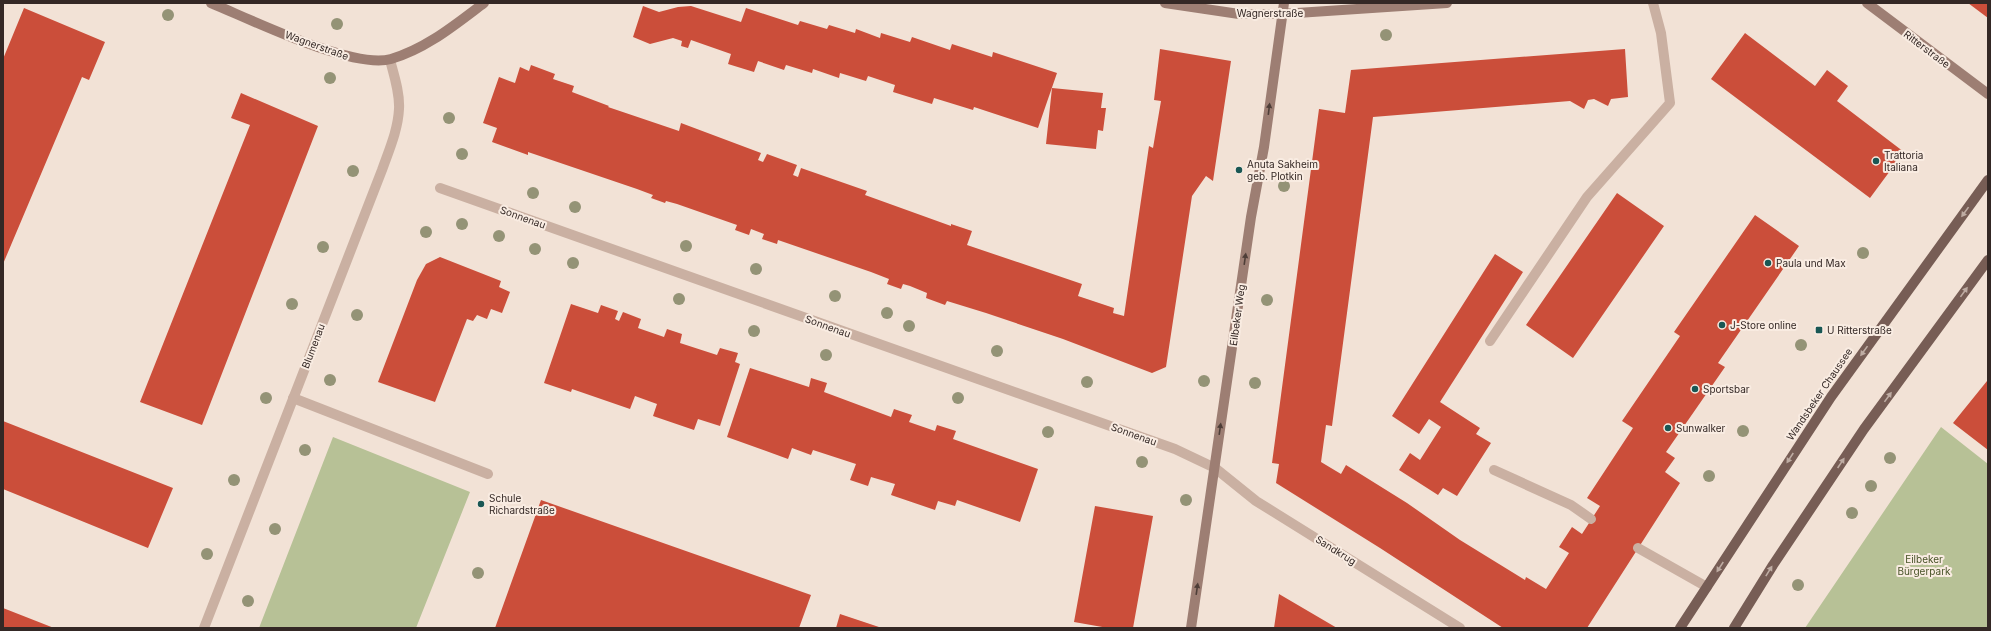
<svg xmlns="http://www.w3.org/2000/svg" width="1991" height="631" font-family="Inter,sans-serif">
	<style>
		.green { fill: #b7c196 }
		.building { fill: #cb4e3a }
		.lines { fill: none; stroke-linecap: round; stroke-linejoin: round }
		.lane { stroke: #cab0a2; stroke-width: 10 }
		.street { stroke: #cab0a2; stroke-width: 10 }
		.secondary { stroke: #9d7e73; stroke-width: 10 }
		.primary { stroke: #775d55; stroke-width: 10 }
		.tree { fill: #949376 }
		.oneway { fill: #4e3e38 }
		.oneway2 { fill: #beaca3 }
		.poi-dot { fill: #195754; stroke: #f9ece2; stroke-width: 1.5 }
		.labels { text-anchor: middle; dominant-baseline: central; stroke-width: 4; stroke-linejoin: round; paint-order: stroke }
		.street-label { font-size: 10px; fill: #342825; stroke: #f9ece2 }
		.poi-label { font-size: 10px; fill: #342825; stroke: #f9ece2; text-anchor: start }
		.park-label { font-size: 10px; fill: #485328; stroke: #f9ece2 }
	</style>
	<rect width="100%" height="100%" fill="#f2e2d6"/>
	<!-- green -->
	<path class="green" d="M 1941,427 L 1988,464 L 1988,628 L 1805,628 Z
		M 333,437 L 470,492 L 416,628 L 259,628 Z"/>
	<!-- building -->
	<path class="building" d="M 1968,3 L 1988,3 L 1988,18 Z
		M 643,6 L 659,12 L 678,7 L 691,6 L 741,22 L 746,8 L 798,25 L 800,21 L 827,29 L 829,25 L 855,33 L 856,29 L 880,38 L 881,33 L 910,42 L 912,37 L 950,50 L 952,44 L 992,57 L 993,52 L 1057,73 L 1038,128 L 974,107 L 973,110 L 934,98 L 932,104 L 893,92 L 895,85 L 868,76 L 866,81 L 840,73 L 839,78 L 813,69 L 812,73 L 786,65 L 784,70 L 758,61 L 754,72 L 728,64 L 731,54 L 691,40 L 688,48 L 681,46 L 682,41 L 673,38 L 650,44 L 633,37 Z
		M 24,8 L 105,42 L 89,80 L 82,77 L 3,264 L 3,59 Z
		M 1745,33 L 1815,86 L 1827,70 L 1848,86 L 1837,101 L 1904,152 L 1870,198 L 1711,79 Z
		M 1160,49 L 1231,61 L 1213,181 L 1206,176 L 1192,196 L 1166,367 L 1152,373 L 1063,339 L 986,313 L 947,301 L 945,305 L 926,298 L 927,293 L 910,286 L 903,284 L 901,289 L 887,284 L 889,279 L 871,272 L 778,240 L 777,244 L 762,239 L 764,234 L 751,229 L 749,235 L 735,230 L 737,225 L 677,204 L 666,201 L 665,203 L 651,198 L 653,195 L 637,189 L 528,152 L 528,155 L 492,142 L 497,128 L 483,123 L 499,77 L 515,83 L 520,67 L 529,71 L 531,65 L 555,74 L 553,79 L 574,86 L 572,92 L 609,106 L 608,107 L 679,131 L 681,123 L 761,153 L 758,160 L 763,162 L 767,154 L 797,165 L 793,175 L 798,177 L 801,168 L 867,191 L 865,195 L 951,226 L 951,224 L 972,231 L 967,245 L 1082,284 L 1078,296 L 1114,308 L 1113,313 L 1124,316 L 1149,146 L 1153,148 L 1161,101 L 1154,100 Z
		M 1625,49 L 1628,97 L 1611,99 L 1608,106 L 1594,99 L 1588,100 L 1584,109 L 1570,101 L 1373,117 L 1332,426 L 1326,425 L 1321,462 L 1341,474 L 1346,465 L 1407,503 L 1460,540 L 1525,580 L 1526,577 L 1546,589 L 1569,553 L 1559,547 L 1572,527 L 1582,534 L 1600,506 L 1587,498 L 1633,428 L 1622,421 L 1680,336 L 1674,332 L 1755,215 L 1799,246 L 1718,363 L 1725,367 L 1666,452 L 1675,458 L 1665,472 L 1680,483 L 1587,628 L 1503,628 L 1380,548 L 1276,483 L 1279,464 L 1272,463 L 1319,109 L 1345,113 L 1351,70 Z
		M 1052,88 L 1103,93 L 1101,108 L 1106,108 L 1103,131 L 1098,130 L 1096,149 L 1046,144 Z
		M 241,93 L 318,126 L 202,425 L 140,402 L 250,125 L 231,118 Z
		M 1617,193 L 1664,226 L 1573,358 L 1526,325 Z
		M 1495,254 L 1523,272 L 1440,402 L 1480,428 L 1476,434 L 1491,443 L 1457,496 L 1443,488 L 1438,495 L 1399,470 L 1410,453 L 1420,460 L 1441,427 L 1429,419 L 1419,434 L 1392,416 Z
		M 440,257 L 501,281 L 499,287 L 510,292 L 502,313 L 491,309 L 487,319 L 477,315 L 473,321 L 467,319 L 435,402 L 378,382 L 417,280 L 426,264 Z
		M 571,304 L 598,313 L 601,305 L 618,311 L 615,319 L 619,321 L 623,312 L 641,319 L 638,328 L 664,337 L 667,329 L 682,334 L 680,343 L 717,355 L 720,348 L 738,353 L 735,362 L 740,364 L 720,426 L 698,419 L 694,430 L 653,416 L 657,404 L 635,396 L 630,409 L 572,389 L 571,392 L 544,383 Z
		M 750,368 L 809,387 L 811,378 L 827,383 L 824,392 L 891,417 L 894,409 L 912,415 L 909,422 L 935,431 L 937,425 L 956,431 L 953,439 L 1038,469 L 1020,522 L 957,500 L 955,506 L 938,501 L 935,510 L 891,495 L 895,484 L 871,477 L 868,486 L 850,480 L 856,464 L 813,450 L 811,455 L 792,448 L 788,459 L 727,437 Z
		M 1987,381 L 1988,382 L 1988,450 L 1953,423 Z
		M 3,421 L 173,488 L 148,548 L 3,489 Z
		M 541,500 L 811,595 L 799,628 L 495,628 Z
		M 1095,506 L 1153,516 L 1133,628 L 1108,628 L 1074,622 Z
		M 1279,594 L 1337,628 L 1274,628 Z
		M 3,608 L 54,628 L 3,628 Z
		M 840,614 L 882,628 L 836,628 Z"/>
	<g class="lines">
		<!-- lane -->
		<path class="lane" d="M 1490,341 L 1587,197 L 1670,103 L 1661,33 L 1653,3
			M 293,398 L 488,474
			M 1494,470 L 1571,505 L 1591,519
			M 1638,548 L 1707,587"/>
		<!-- street -->
		<path class="street" d="M 440,188 L 1175,449 L 1215,468 L 1256,501 L 1460,628
			M 204,628 L 382,170 C 389,150 398,130 399,109 C 400,93 394,75 390,60"/>
		<!-- secondary -->
		<path class="secondary" d="M 211,3 C 250,19 353,70 391,59 C 426,49 456,24 484,3
			M 1165,3 L 1239,14 L 1282,14 L 1447,3
			M 1867,3 L 1988,94
			M 1191,628 L 1251,217 L 1264,147 L 1284,3"/>
		<!-- primary -->
		<path class="primary" d="M 1680,628 L 1831,397 L 1988,180
			M 1734,628 L 1773,565 L 1864,429 L 1988,260"/>
	</g>
	<!-- trees -->
	<g class="tree">
		<circle cx="168" cy="15" r="6"/>
		<circle cx="337" cy="24" r="6"/>
		<circle cx="1386" cy="35" r="6"/>
		<circle cx="330" cy="78" r="6"/>
		<circle cx="449" cy="118" r="6"/>
		<circle cx="462" cy="154" r="6"/>
		<circle cx="353" cy="171" r="6"/>
		<circle cx="1284" cy="186" r="6"/>
		<circle cx="533" cy="193" r="6"/>
		<circle cx="575" cy="207" r="6"/>
		<circle cx="462" cy="224" r="6"/>
		<circle cx="426" cy="232" r="6"/>
		<circle cx="499" cy="236" r="6"/>
		<circle cx="686" cy="246" r="6"/>
		<circle cx="323" cy="247" r="6"/>
		<circle cx="535" cy="249" r="6"/>
		<circle cx="1863" cy="253" r="6"/>
		<circle cx="573" cy="263" r="6"/>
		<circle cx="756" cy="269" r="6"/>
		<circle cx="835" cy="296" r="6"/>
		<circle cx="679" cy="299" r="6"/>
		<circle cx="1267" cy="300" r="6"/>
		<circle cx="292" cy="304" r="6"/>
		<circle cx="887" cy="313" r="6"/>
		<circle cx="357" cy="315" r="6"/>
		<circle cx="909" cy="326" r="6"/>
		<circle cx="754" cy="331" r="6"/>
		<circle cx="1801" cy="345" r="6"/>
		<circle cx="997" cy="351" r="6"/>
		<circle cx="826" cy="355" r="6"/>
		<circle cx="330" cy="380" r="6"/>
		<circle cx="1204" cy="381" r="6"/>
		<circle cx="1087" cy="382" r="6"/>
		<circle cx="1255" cy="383" r="6"/>
		<circle cx="266" cy="398" r="6"/>
		<circle cx="958" cy="398" r="6"/>
		<circle cx="1743" cy="431" r="6"/>
		<circle cx="1048" cy="432" r="6"/>
		<circle cx="305" cy="450" r="6"/>
		<circle cx="1890" cy="458" r="6"/>
		<circle cx="1142" cy="462" r="6"/>
		<circle cx="1709" cy="476" r="6"/>
		<circle cx="234" cy="480" r="6"/>
		<circle cx="1871" cy="486" r="6"/>
		<circle cx="1186" cy="500" r="6"/>
		<circle cx="1852" cy="513" r="6"/>
		<circle cx="275" cy="529" r="6"/>
		<circle cx="207" cy="554" r="6"/>
		<circle cx="478" cy="573" r="6"/>
		<circle cx="1798" cy="585" r="6"/>
		<circle cx="248" cy="601" r="6"/>
	</g>
	<!-- one-way arrows -->
	<defs><path id="oneway-solid" d="M-6-.8H1V-3.2L6.5 0L1 3.2V.8H-6Z"/></defs>
	<g class="oneway">
		<use href="#oneway-solid" transform="translate(1269 109) rotate(-83)"/>
		<use href="#oneway-solid" transform="translate(1245 259) rotate(-82)"/>
		<use href="#oneway-solid" transform="translate(1220 429) rotate(-82)"/>
		<use href="#oneway-solid" transform="translate(1197 589) rotate(-82)"/>
	</g>
	<g class="oneway2">
		<use href="#oneway-solid" transform="translate(1965 212) rotate(126)"/>
		<use href="#oneway-solid" transform="translate(1964 292) rotate(-54)"/>
		<use href="#oneway-solid" transform="translate(1864 351) rotate(126)"/>
		<use href="#oneway-solid" transform="translate(1888 397) rotate(-54)"/>
		<use href="#oneway-solid" transform="translate(1790 458) rotate(123)"/>
		<use href="#oneway-solid" transform="translate(1841 463) rotate(-56)"/>
		<use href="#oneway-solid" transform="translate(1720 567) rotate(123)"/>
		<use href="#oneway-solid" transform="translate(1769 571) rotate(-58)"/>
	</g>
	<!-- markers -->
	<g class="poi-dot">
		<circle cx="1876" cy="161" r="4"/>
		<circle cx="1239" cy="170" r="4"/>
		<circle cx="1768" cy="263" r="4"/>
		<circle cx="1722" cy="325" r="4"/>
		<rect x="1815" y="326" width="8" height="8" rx="2"/>
		<circle cx="1695" cy="389" r="4"/>
		<circle cx="1668" cy="428" r="4"/>
		<circle cx="481" cy="504" r="4"/>
	</g>
	<g class="labels">
		<!-- street labels -->
		<g class="street-label">
			<text x="1270" y="13">Wagnerstraße</text>
			<text transform="translate(317 45) rotate(20)">Wagnerstraße</text>
			<text transform="translate(1927 49) rotate(37)">Ritterstraße</text>
			<text transform="translate(523 217) rotate(20)">Sonnenau</text>
			<text transform="translate(1237 315) rotate(-82)">Eilbeker Weg</text>
			<text transform="translate(828 326) rotate(20)">Sonnenau</text>
			<text transform="translate(313 346) rotate(-69)">Blumenau</text>
			<text transform="translate(1819 394) rotate(-56)">Wandsbeker Chaussee</text>
			<text transform="translate(1134 434) rotate(20)">Sonnenau</text>
			<text transform="translate(1336 550) rotate(32)">Sandkrug</text>
		</g>
		<!-- poi labels -->
		<g class="poi-label">
			<text x="1884" y="155">Trattoria<tspan x="1884" dy="12">Italiana</tspan></text>
			<text x="1247" y="164">Anuta Sakheim<tspan x="1247" dy="12">geb. Plotkin</tspan></text>
			<text x="1776" y="263">Paula und Max</text>
			<text x="1730" y="325">J-Store online</text>
			<text x="1827" y="330">U Ritterstraße</text>
			<text x="1703" y="389">Sportsbar</text>
			<text x="1676" y="428">Sunwalker</text>
			<text x="489" y="498">Schule<tspan x="489" dy="12">Richardstraße</tspan></text>
		</g>
		<!-- park labels -->
		<g class="park-label">
			<text x="1924" y="559">Eilbeker<tspan x="1924" dy="12">Bürgerpark</tspan></text>
		</g>
	</g>
	<!-- border -->
	<rect width="1991" height="631" fill="none" stroke="#342825" stroke-width="8"/>
</svg>
